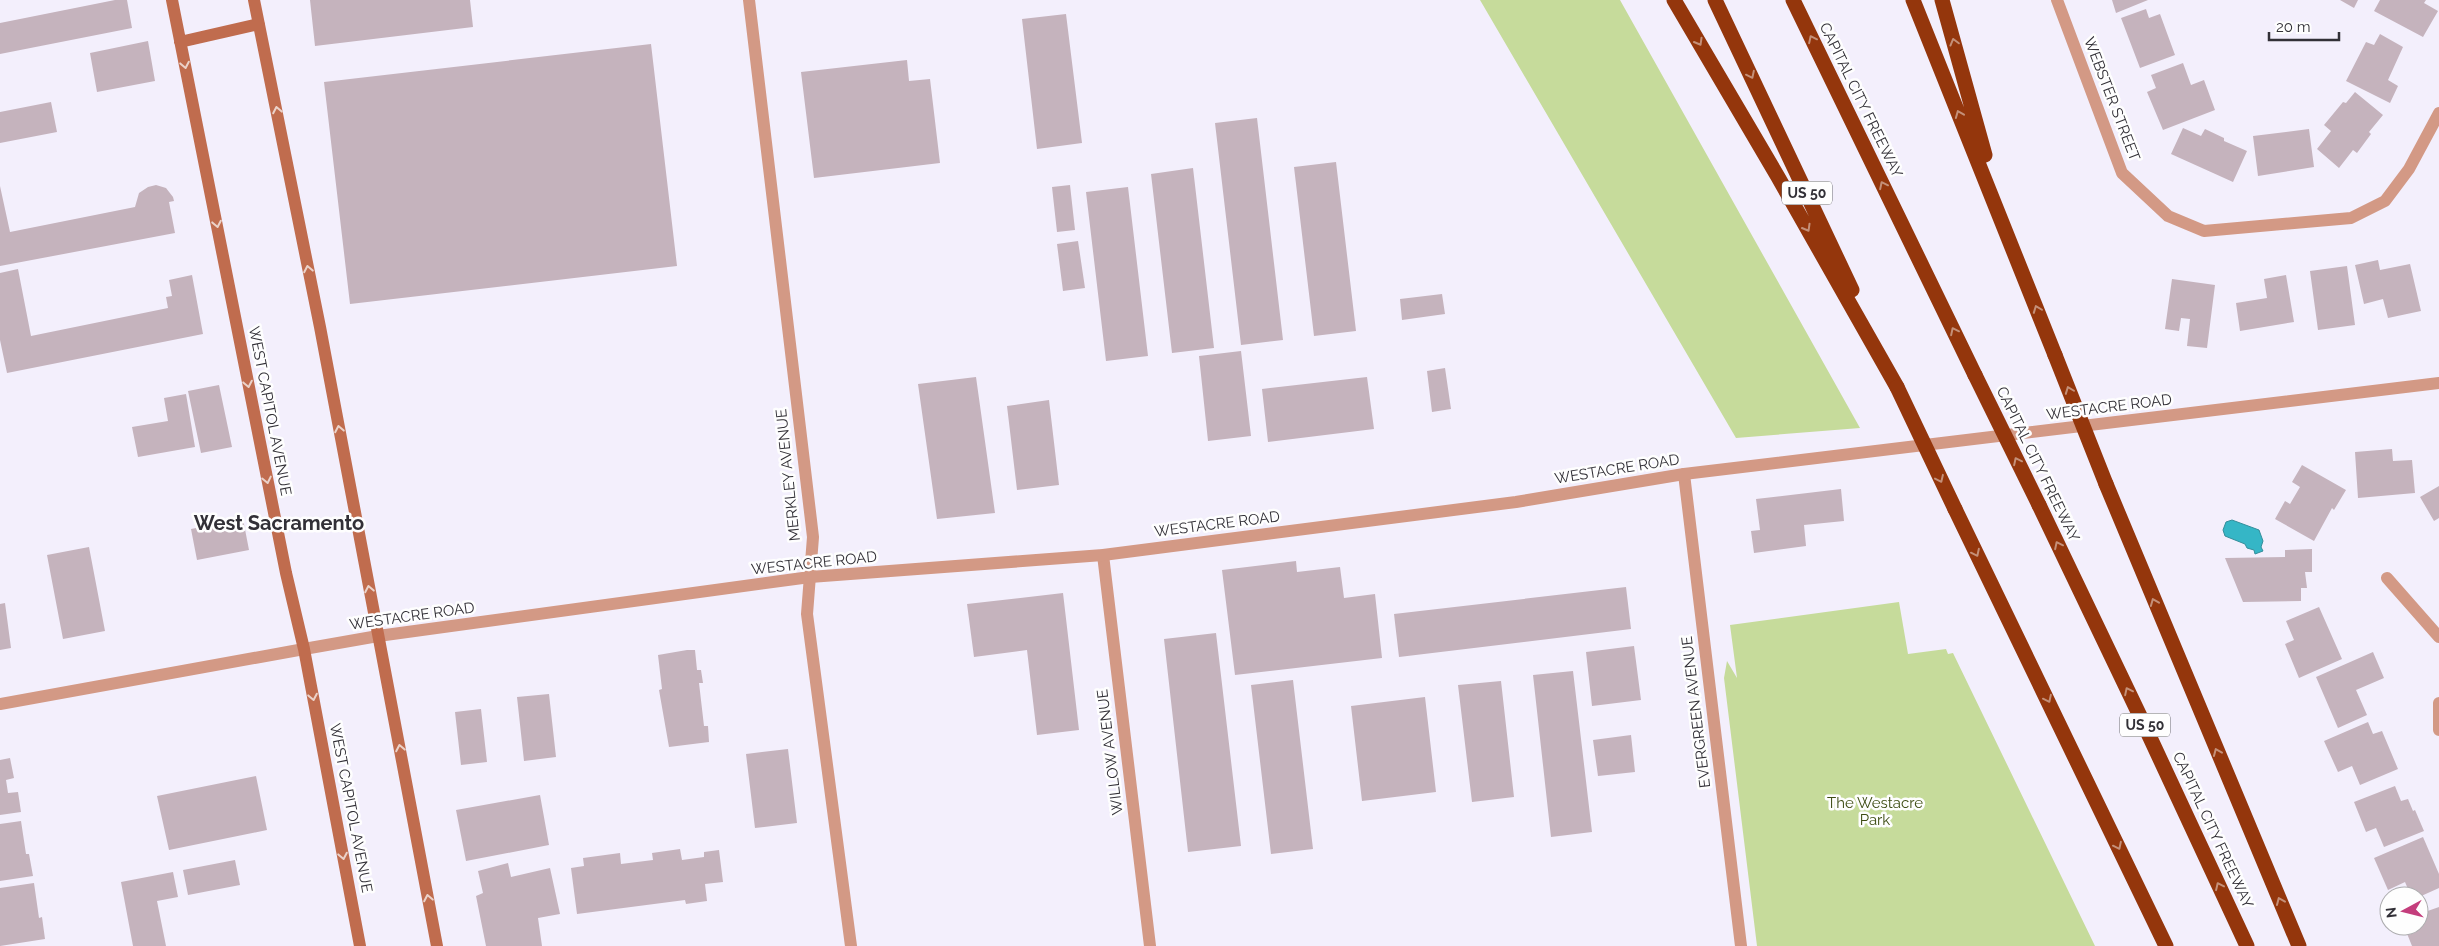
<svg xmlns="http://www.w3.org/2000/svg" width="2439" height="946" font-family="Raleway,sans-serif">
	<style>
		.green { fill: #c6db9b }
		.water { fill: #35b6c6; stroke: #348e9b }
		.building { fill: #c5b3bd }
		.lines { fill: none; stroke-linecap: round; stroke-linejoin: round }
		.minor { stroke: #d39985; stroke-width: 12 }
		.tertiary { stroke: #d39985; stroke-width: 12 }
		.secondary { stroke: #c06c4e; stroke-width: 12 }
		.motorway { stroke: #94360c; stroke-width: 15 }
		.motorway-bridge { stroke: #94360c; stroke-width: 15 }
		.oneway { stroke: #c49079 }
		.oneway2 { stroke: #ebd2c9 }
		.labels { text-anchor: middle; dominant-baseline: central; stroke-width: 5; stroke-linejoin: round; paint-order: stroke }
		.shield { fill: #fefefe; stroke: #6f6e73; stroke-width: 1 }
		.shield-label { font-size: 14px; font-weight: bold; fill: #323037 }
		.street-label { font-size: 15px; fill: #323037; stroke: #fefefe }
		.park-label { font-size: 15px; fill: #3d4c12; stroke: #fefefe }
		.district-label { font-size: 20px; font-weight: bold; fill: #323037; stroke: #fefefe }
	</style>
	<rect width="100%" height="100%" fill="#f3effc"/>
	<!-- green -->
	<path class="green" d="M 1480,0 L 1620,0 L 1860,428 L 1736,438 Z
		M 1899,602 L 1908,654 L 1946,649 L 1948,654 L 1953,653 L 2095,946 L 1757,946 L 1724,678 L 1727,661 L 1737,678 L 1730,625 Z"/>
	<!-- water -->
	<path class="water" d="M 2232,520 L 2259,530 L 2263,541 L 2261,547 L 2263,551 L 2255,554 L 2254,550 L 2247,548 L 2245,544 L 2225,536 L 2223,530 L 2226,522 Z"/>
	<!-- building -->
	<path class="building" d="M 115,0 L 127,0 L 132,28 L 0,54 L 0,23 Z
		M 310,0 L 470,0 L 473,27 L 315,46 Z
		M 2112,0 L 2148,0 L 2116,13 Z
		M 2340,0 L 2358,0 L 2354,8 Z
		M 2380,0 L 2426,0 L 2424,3 L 2438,11 L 2423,37 L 2374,11 Z
		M 2146,9 L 2149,18 L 2160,14 L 2175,55 L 2140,68 L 2121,18 Z
		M 1066,14 L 1082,143 L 1037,149 L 1022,19 Z
		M 2380,34 L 2403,47 L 2388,80 L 2398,86 L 2390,103 L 2346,81 L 2366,42 L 2374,45 Z
		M 148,41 L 155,81 L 97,92 L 90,53 Z
		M 651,44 L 677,266 L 350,304 L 324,82 Z
		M 907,60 L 909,81 L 930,79 L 940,163 L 814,178 L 801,72 Z
		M 2183,63 L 2191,85 L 2204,80 L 2215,110 L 2163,130 L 2147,92 L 2156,88 L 2151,75 Z
		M 2355,92 L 2383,115 L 2369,132 L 2371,134 L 2357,153 L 2353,150 L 2339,168 L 2317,149 L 2331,131 L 2324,125 L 2343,102 L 2346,103 Z
		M 51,102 L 57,132 L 0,143 L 0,112 Z
		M 1257,118 L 1283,340 L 1241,345 L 1215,123 Z
		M 2183,128 L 2201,136 L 2205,129 L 2224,138 L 2224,141 L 2247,151 L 2233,182 L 2171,154 Z
		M 2309,129 L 2314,167 L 2258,176 L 2253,136 Z
		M 1336,162 L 1356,331 L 1314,336 L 1294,167 Z
		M 1193,168 L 1214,348 L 1172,353 L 1151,174 Z
		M 156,185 L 166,188 L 173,197 L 174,201 L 169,202 L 175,233 L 0,266 L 0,186 L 10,232 L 135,207 L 139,193 L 148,187 Z
		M 1070,185 L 1075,230 L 1057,232 L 1052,187 Z
		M 1128,187 L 1148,356 L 1106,361 L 1086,192 Z
		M 1078,241 L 1085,288 L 1063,291 L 1057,244 Z
		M 2378,260 L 2380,270 L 2410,264 L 2421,311 L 2388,318 L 2383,299 L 2364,304 L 2355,265 Z
		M 2347,266 L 2355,325 L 2318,330 L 2310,271 Z
		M 18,269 L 31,336 L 168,308 L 166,297 L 172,296 L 169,280 L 192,275 L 203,334 L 7,373 L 0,340 L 0,273 Z
		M 2286,275 L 2294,322 L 2240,331 L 2236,303 L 2267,298 L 2264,279 Z
		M 2172,279 L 2215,285 L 2207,348 L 2187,346 L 2190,319 L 2181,318 L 2179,331 L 2165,329 Z
		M 1442,294 L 1445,314 L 1402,320 L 1400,299 Z
		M 1241,351 L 1251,436 L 1208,441 L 1199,356 Z
		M 1445,368 L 1451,409 L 1432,412 L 1427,371 Z
		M 976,377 L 995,513 L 937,519 L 918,384 Z
		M 1367,377 L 1374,429 L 1268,442 L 1262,389 Z
		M 219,385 L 232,447 L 201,453 L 188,391 Z
		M 186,394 L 195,447 L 138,457 L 132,427 L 168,421 L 164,398 Z
		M 1049,400 L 1059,485 L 1017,490 L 1007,406 Z
		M 2392,449 L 2393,461 L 2412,460 L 2415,493 L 2358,498 L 2355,452 Z
		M 2302,465 L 2346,490 L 2334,510 L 2332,508 L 2314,541 L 2275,519 L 2285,501 L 2290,504 L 2300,487 L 2292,482 Z
		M 2439,486 L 2439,518 L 2434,521 L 2420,497 Z
		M 1841,489 L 1844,521 L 1804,525 L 1806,546 L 1754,553 L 1751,531 L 1760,530 L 1756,499 Z
		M 243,519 L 249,550 L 197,560 L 191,529 Z
		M 89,547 L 105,631 L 63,639 L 47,555 Z
		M 2312,549 L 2312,572 L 2305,572 L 2307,588 L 2301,588 L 2301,601 L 2243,602 L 2225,558 L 2285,557 L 2285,550 Z
		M 1296,561 L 1297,572 L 1340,567 L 1344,598 L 1375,594 L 1382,658 L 1235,675 L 1222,570 Z
		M 1626,587 L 1631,629 L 1399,657 L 1394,614 Z
		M 1063,593 L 1079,730 L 1037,735 L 1027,650 L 974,657 L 967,604 Z
		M 5,603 L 11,648 L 0,650 L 0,604 Z
		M 2319,607 L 2342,659 L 2299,678 L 2285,644 L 2294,640 L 2286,621 Z
		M 1216,633 L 1241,846 L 1188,852 L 1164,639 Z
		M 1634,646 L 1641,700 L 1592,706 L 1586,652 Z
		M 687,650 L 695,650 L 697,670 L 701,670 L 703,683 L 699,683 L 704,726 L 708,726 L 709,742 L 669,747 L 659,690 L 662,689 L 658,655 Z
		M 2373,652 L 2384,678 L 2356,690 L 2367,715 L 2338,728 L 2316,677 Z
		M 1573,671 L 1592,832 L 1551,837 L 1533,675 Z
		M 1293,680 L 1313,849 L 1271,854 L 1251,685 Z
		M 1501,681 L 1514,797 L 1472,802 L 1458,685 Z
		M 549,694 L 556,757 L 524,761 L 517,697 Z
		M 1425,697 L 1436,792 L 1362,801 L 1351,706 Z
		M 481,709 L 487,762 L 461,765 L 455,712 Z
		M 2368,722 L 2373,734 L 2382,731 L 2398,769 L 2360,785 L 2352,766 L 2338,772 L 2324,741 Z
		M 1631,735 L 1635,772 L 1598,776 L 1593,740 Z
		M 788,749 L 797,823 L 755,828 L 746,754 Z
		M 10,758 L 14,778 L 6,780 L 8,793 L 18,792 L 21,812 L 0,815 L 0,760 Z
		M 256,776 L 267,830 L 169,850 L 157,796 Z
		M 2395,786 L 2401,801 L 2408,799 L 2413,811 L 2415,810 L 2424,831 L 2384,847 L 2376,828 L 2366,832 L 2354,802 Z
		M 540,795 L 549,845 L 466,861 L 456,810 Z
		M 21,821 L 26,854 L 29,854 L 33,876 L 0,881 L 0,824 Z
		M 2423,837 L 2439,874 L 2439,888 L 2419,897 L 2411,896 L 2405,882 L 2388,890 L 2374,858 Z
		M 680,849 L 682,860 L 704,857 L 704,852 L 719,850 L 723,882 L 705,884 L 707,901 L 686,904 L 685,900 L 577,914 L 571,868 L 584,866 L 583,858 L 620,853 L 621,864 L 653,860 L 652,853 Z
		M 235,860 L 240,885 L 188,895 L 183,870 Z
		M 508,863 L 511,877 L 550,868 L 560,914 L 538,918 L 542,946 L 486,946 L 476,896 L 483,893 L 478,871 Z
		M 173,872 L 178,897 L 157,901 L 166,946 L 133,946 L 121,882 Z
		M 34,883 L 39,918 L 42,917 L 45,939 L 0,946 L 0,888 Z
		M 2439,907 L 2439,946 L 2412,946 L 2404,926 L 2419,926 L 2419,914 Z"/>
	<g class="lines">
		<!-- minor -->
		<path class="minor" d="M 749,0 L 813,537 L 807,614 L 851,946
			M 2057,0 L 2122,173 L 2168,216 L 2204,231 L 2351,218 L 2385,201 L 2409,169 L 2439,113
			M 1684,474 L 1741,946
			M 1103,555 L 1150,946
			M 2387,578 L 2439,637
			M 2439,703 L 2439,730
			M 0,704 L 304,649"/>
		<!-- tertiary -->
		<path class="tertiary" d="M 304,649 L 378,636 L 810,577 L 1103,555 L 1516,502 L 1684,474 L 2439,383"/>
		<!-- secondary -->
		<path class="secondary" d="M 172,0 L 286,573 L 304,649 L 360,946
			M 254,0 L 320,327 L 437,946
			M 180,42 L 259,24"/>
		<!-- motorway -->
		<path class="motorway" d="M 1674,0 L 1778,177 L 1897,387
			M 1715,0 L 1852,290
			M 1793,0 L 1975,375
			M 1913,0 L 2055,355
			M 1942,0 L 1985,155
			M 2106,484 L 2299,946
			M 2039,505 L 2140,716 L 2247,946
			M 1955,509 L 2166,946"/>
		<!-- motorway-bridge -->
		<path class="motorway-bridge" d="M 2055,355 L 2106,484
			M 1975,375 L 2039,505
			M 1897,387 L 1955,509"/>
	</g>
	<!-- one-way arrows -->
	<defs><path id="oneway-chevron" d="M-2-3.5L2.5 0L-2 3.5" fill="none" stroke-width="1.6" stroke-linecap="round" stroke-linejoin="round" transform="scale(1.25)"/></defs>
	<g class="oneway">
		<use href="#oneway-chevron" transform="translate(1812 39) rotate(-116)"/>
		<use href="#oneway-chevron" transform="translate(1699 42) rotate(60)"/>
		<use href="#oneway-chevron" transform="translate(1954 42) rotate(-105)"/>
		<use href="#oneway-chevron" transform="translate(1751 75) rotate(64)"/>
		<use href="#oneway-chevron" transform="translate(1959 114) rotate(-112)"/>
		<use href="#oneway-chevron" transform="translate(1883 185) rotate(-116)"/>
		<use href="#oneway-chevron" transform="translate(1807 228) rotate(60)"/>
		<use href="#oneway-chevron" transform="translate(2037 309) rotate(-111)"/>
		<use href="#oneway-chevron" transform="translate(1954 331) rotate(-116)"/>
		<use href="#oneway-chevron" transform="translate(2069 390) rotate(-111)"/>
		<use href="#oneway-chevron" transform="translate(2017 461) rotate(-116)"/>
		<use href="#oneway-chevron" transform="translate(1940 479) rotate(65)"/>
		<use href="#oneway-chevron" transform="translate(2058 545) rotate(-116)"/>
		<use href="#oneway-chevron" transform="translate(1976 553) rotate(64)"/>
		<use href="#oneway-chevron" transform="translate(2154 602) rotate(-112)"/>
		<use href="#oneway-chevron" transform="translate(2128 691) rotate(-116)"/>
		<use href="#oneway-chevron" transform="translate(2048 699) rotate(64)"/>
		<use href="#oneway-chevron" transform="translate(2217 752) rotate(-113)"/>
		<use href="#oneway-chevron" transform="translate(2118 846) rotate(64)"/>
		<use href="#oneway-chevron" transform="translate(2219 886) rotate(-115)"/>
		<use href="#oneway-chevron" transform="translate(2280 901) rotate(-113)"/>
	</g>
	<g class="oneway2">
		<use href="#oneway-chevron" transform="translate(185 65) rotate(79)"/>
		<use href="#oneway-chevron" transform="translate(277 110) rotate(-101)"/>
		<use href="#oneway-chevron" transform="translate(217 224) rotate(79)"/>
		<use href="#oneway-chevron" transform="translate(308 269) rotate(-101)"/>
		<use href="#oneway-chevron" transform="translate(248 384) rotate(79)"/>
		<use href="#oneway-chevron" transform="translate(339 429) rotate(-101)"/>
		<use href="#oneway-chevron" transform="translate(267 480) rotate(78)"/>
		<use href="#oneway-chevron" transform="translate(369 589) rotate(-101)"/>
		<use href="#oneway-chevron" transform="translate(313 697) rotate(79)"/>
		<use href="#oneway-chevron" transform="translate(400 748) rotate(-101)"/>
		<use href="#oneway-chevron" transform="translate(343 856) rotate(79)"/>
		<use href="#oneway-chevron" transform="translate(428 898) rotate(-101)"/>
	</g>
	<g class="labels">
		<!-- shield labels -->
		<g class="shield">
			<rect x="1782" y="181.5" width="50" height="23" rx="4"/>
			<rect x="2120" y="713.5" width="50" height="23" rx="4"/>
		</g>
		<g class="shield-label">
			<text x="1807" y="193">US 50</text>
			<text x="2145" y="725">US 50</text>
		</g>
		<!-- street labels -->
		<g class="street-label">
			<text transform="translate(2112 99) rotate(69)">WEBSTER STREET</text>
			<text transform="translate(1861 100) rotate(64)">CAPITAL CITY FREEWAY</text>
			<text transform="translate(2109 407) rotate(-7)">WESTACRE ROAD</text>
			<text transform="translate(270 411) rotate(79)">WEST CAPITOL AVENUE</text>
			<text transform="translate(2038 464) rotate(64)">CAPITAL CITY FREEWAY</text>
			<text transform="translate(1617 469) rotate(-9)">WESTACRE ROAD</text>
			<text transform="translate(788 475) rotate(-96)">MERKLEY AVENUE</text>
			<text transform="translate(1217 524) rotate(-7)">WESTACRE ROAD</text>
			<text transform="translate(814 563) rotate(-6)">WESTACRE ROAD</text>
			<text transform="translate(412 616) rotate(-8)">WESTACRE ROAD</text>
			<text transform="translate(1696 712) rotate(-97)">EVERGREEN AVENUE</text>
			<text transform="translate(1110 752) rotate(-97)">WILLOW AVENUE</text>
			<text transform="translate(351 808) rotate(79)">WEST CAPITOL AVENUE</text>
			<text transform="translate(2213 830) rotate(65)">CAPITAL CITY FREEWAY</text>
		</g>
		<!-- park labels -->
		<g class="park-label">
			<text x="1875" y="803">The Westacre<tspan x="1875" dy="17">Park</tspan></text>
		</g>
		<!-- district labels -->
		<g class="district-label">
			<text x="279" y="523">West Sacramento</text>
		</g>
	</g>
	<!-- north arrow -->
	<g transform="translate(2404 911) rotate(263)"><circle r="24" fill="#fefefe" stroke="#acacae"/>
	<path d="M0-4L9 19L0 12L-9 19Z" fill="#c43d7c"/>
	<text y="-8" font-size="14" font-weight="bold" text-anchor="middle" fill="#323037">N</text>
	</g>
	<!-- scale -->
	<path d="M2269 32v8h70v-8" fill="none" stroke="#323037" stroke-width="2.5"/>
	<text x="2276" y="32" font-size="15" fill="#323037" stroke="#fefefe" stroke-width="4" paint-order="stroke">20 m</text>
</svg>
